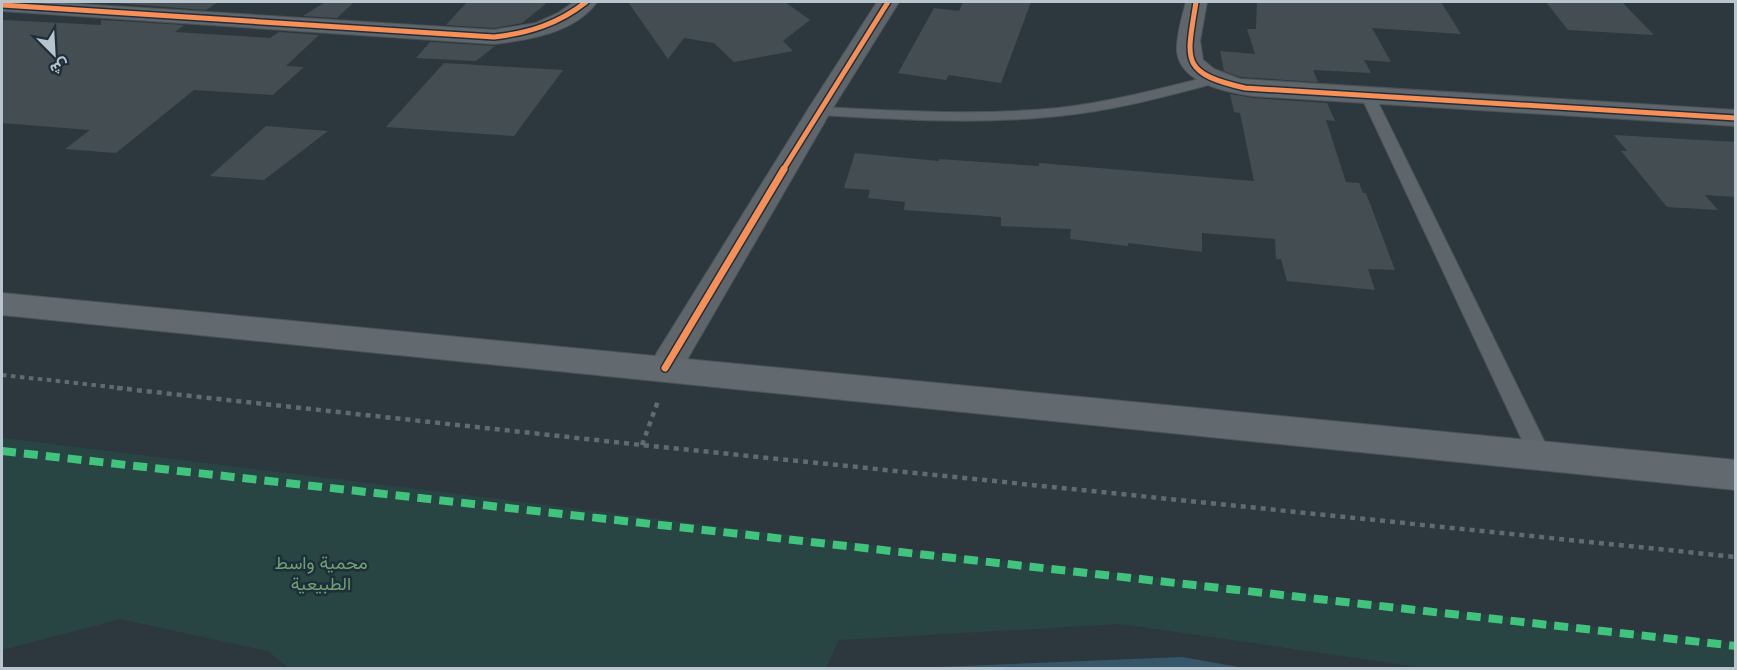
<svg xmlns="http://www.w3.org/2000/svg" width="1737" height="670" font-family="Arial,Vazirmatn,sans-serif">
	<style>
		.green { fill: #284543 }
		.water { fill: #36566a }
		.building { fill: #444d52 }
		.lines { fill: none; stroke-linecap: round; stroke-linejoin: round }
		.service-casing { stroke: #4c5358; stroke-width: 2 }
		.minor-casing { stroke: #4c5358; stroke-width: 2 }
		.secondary-casing { stroke: #4c5358; stroke-width: 2 }
		.path-far1 { stroke: #616a6f; stroke-width: 4; stroke-dasharray: 4.5 4.5; stroke-linecap: butt }
		.path { stroke: #616a6f; stroke-width: 4.5; stroke-dasharray: 5 5; stroke-linecap: butt }
		.service { fill: #5e666b; fill-rule: evenodd }
		.minor { fill: #5e666b; fill-rule: evenodd }
		.secondary { fill: #626a70; fill-rule: evenodd }
		.quiet { stroke: #40c37c; stroke-width: 8; stroke-dasharray: 14 8; stroke-linecap: butt }
		.cycleway-far1-casing { stroke: #1e2f3b; stroke-width: 8 }
		.cycleway-casing { stroke: #1e2f3b; stroke-width: 10 }
		.cycleway-far1 { stroke: #f78f57; stroke-width: 5 }
		.cycleway { stroke: #f78f57; stroke-width: 7 }
		.labels { text-anchor: middle; dominant-baseline: central; stroke-width: 5; stroke-linejoin: round; paint-order: stroke }
		.near-park-label { font-size: 18px; fill: #6da16f; stroke: #1e2f3b }
	</style>
	<rect width="100%" height="100%" fill="#2d383e"/>
	<!-- green -->
	<path class="green" d="M 2,438 L 927,552 L 1735,643 L 1735,668 L 1425,668 L 1121,624 L 839,640 L 826,668 L 289,668 L 268,651 L 120,619 L 2,650 Z"/>
	<!-- water -->
	<path class="water" d="M 1182,657 L 1244,668 L 913,668 Z"/>
	<!-- building -->
	<path class="building" d="M 102,2 L 218,2 L 206,10 Z
		M 325,2 L 354,2 L 337,18 L 303,16 Z
		M 467,2 L 548,2 L 522,23 L 494,28 L 446,25 Z
		M 628,2 L 785,2 L 810,20 L 783,41 L 793,51 L 734,62 L 714,43 L 684,38 L 668,59 Z
		M 963,2 L 1031,2 L 1001,83 L 949,75 L 946,80 L 898,73 L 934,8 L 959,11 Z
		M 1257,2 L 1441,2 L 1461,34 L 1372,28 L 1391,62 L 1364,60 L 1371,73 L 1313,70 L 1318,82 L 1240,77 L 1224,71 L 1220,51 L 1255,54 L 1247,29 L 1256,29 Z
		M 1546,2 L 1622,2 L 1654,35 L 1568,30 Z
		M 2,20 L 101,25 L 101,20 L 184,25 L 175,32 L 270,38 L 279,32 L 319,35 L 286,66 L 304,67 L 273,95 L 194,90 L 116,153 L 65,149 L 90,130 L 2,123 Z
		M 430,42 L 494,46 L 495,46 L 476,61 L 416,58 Z
		M 444,63 L 563,70 L 514,136 L 386,127 Z
		M 1230,94 L 1253,98 L 1327,103 L 1335,121 L 1326,120 L 1346,182 L 1359,183 L 1363,193 L 1366,193 L 1395,270 L 1368,269 L 1375,290 L 1287,281 L 1281,259 L 1276,259 L 1275,239 L 1202,233 L 1202,252 L 1128,243 L 1128,246 L 1070,239 L 1071,229 L 1001,226 L 1001,217 L 904,210 L 905,202 L 868,198 L 870,190 L 844,188 L 855,153 L 939,161 L 939,159 L 1039,166 L 1039,163 L 1254,181 L 1240,113 L 1234,112 Z
		M 266,126 L 328,131 L 264,180 L 210,176 Z
		M 1614,135 L 1736,142 L 1736,197 L 1705,195 L 1718,210 L 1667,207 L 1621,151 L 1627,151 Z"/>
	<g class="lines">
		<defs>
			<path id="service" d="M 1215,75 L 1220,76 L 1222,79 L 1220,82 C 1167,96 1113,111 1058,116 C 979,125 898,119 819,115 L 812,111 L 819,107 C 898,111 978,116 1058,108 C 1111,102 1163,88 1215,75 Z
				M 1368,92 L 1375,96 L 1552,457 L 1549,463 L 1541,466 L 1533,463 L 1530,457 L 1361,96 Z"/>
			<path id="minor" d="M 2,2 L 47,2 L 494,30 L 536,23 L 558,13 L 574,2 L 597,2 C 575,33 528,40 494,44 L 2,11 Z
				M 877,2 L 899,2 L 831,111 L 677,377 L 665,380 L 653,377 L 648,368 L 653,359 L 807,111 Z
				M 1186,2 L 1207,2 L 1200,41 L 1203,60 L 1214,69 L 1240,79 L 1736,110 L 1736,126 L 1253,96 C 1227,92 1181,84 1177,52 C 1176,36 1182,17 1186,2 Z"/>
			<path id="secondary" d="M 2,293 L 1736,460 L 1736,490 L 2,315 Z"/>
		</defs>
		<!-- service casing -->
		<use href="#service" class="service-casing"/>
		<!-- minor casing -->
		<use href="#minor" class="minor-casing"/>
		<!-- secondary casing -->
		<use href="#secondary" class="secondary-casing"/>
		<!-- path-far1 -->
		<path class="path-far1" d="M 2,375 L 131,389"/>
		<!-- path -->
		<path class="path" d="M 117,388 L 642,445 L 1736,557
			M 642,445 L 658,401"/>
		<!-- service -->
		<use href="#service" class="service"/>
		<!-- minor -->
		<use href="#minor" class="minor"/>
		<!-- secondary -->
		<use href="#secondary" class="secondary"/>
		<!-- quiet -->
		<path class="quiet" d="M 2,451 L 1736,646"/>
		<defs>
			<path id="cycleway-far1" d="M 1196,2 C 1187,60 1179,73 1245,88 L 1736,118
				M 2,5 L 494,37 C 529,33 558,24 586,2
				M 783,170 L 888,2"/>
			<path id="cycleway" d="M 665,368 L 784,169"/>
		</defs>
		<!-- cycleway-far1 casing -->
		<use href="#cycleway-far1" class="cycleway-far1-casing"/>
		<!-- cycleway casing -->
		<use href="#cycleway" class="cycleway-casing"/>
		<!-- cycleway-far1 -->
		<use href="#cycleway-far1" class="cycleway-far1"/>
		<!-- cycleway -->
		<use href="#cycleway" class="cycleway"/>
	</g>
	<g class="labels">
		<!-- near-park labels -->
		<g class="near-park-label">
			<text x="321" y="563">محمية واسط<tspan x="321" dy="21">الطبيعية</tspan></text>
		</g>
	</g>
	<!-- border -->
	<rect width="1737" height="670" fill="none" stroke="#b8c5ce" stroke-width="6"/>
	<!-- north arrow -->
	<g transform="translate(54 54) rotate(156)" stroke="#1e2f3b" stroke-width="4.5" paint-order="stroke">
	<path d="M0-4.5L10 22L0 15L-10 22Z" fill="#b8c5ce"/>
	<text y="-9" font-size="16" font-weight="bold" text-anchor="middle" fill="#b8c5ce">ش</text>
	</g>
</svg>
